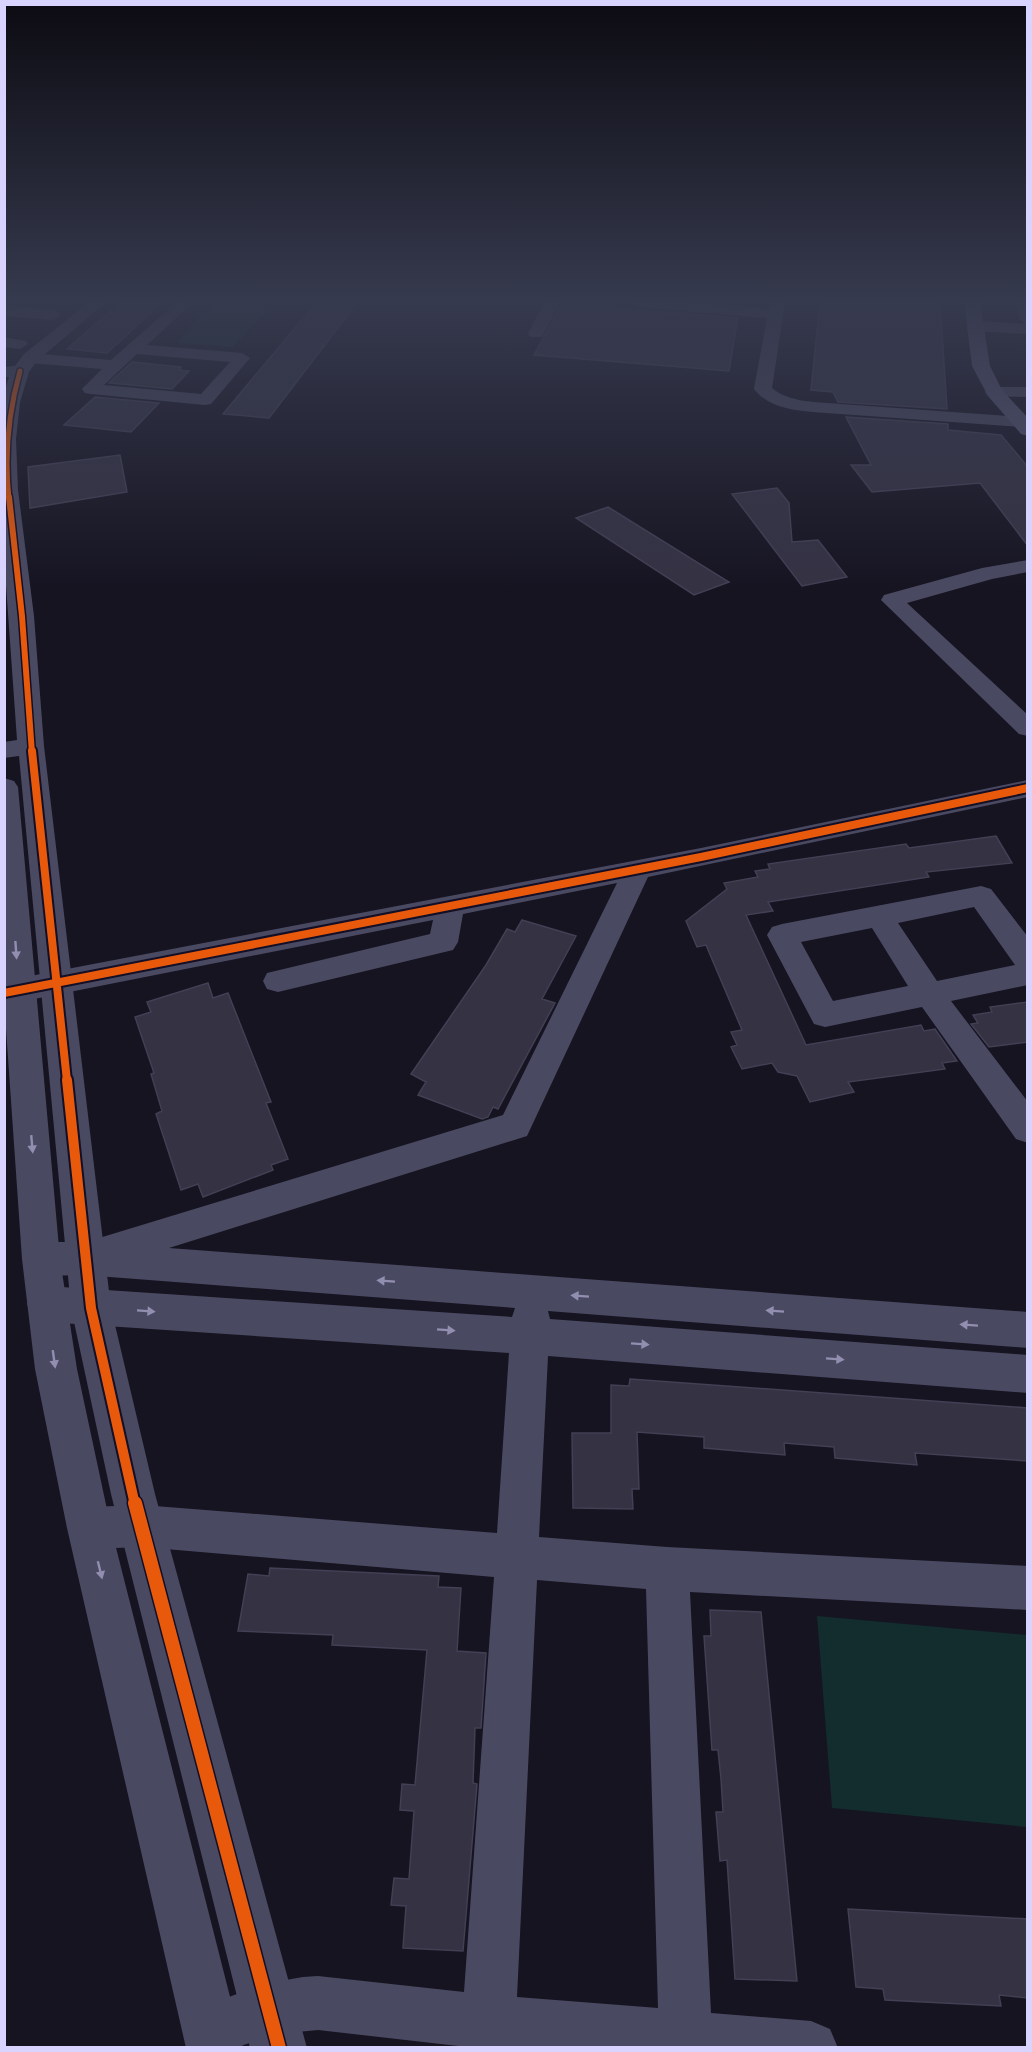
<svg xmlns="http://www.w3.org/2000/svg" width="1032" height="2052" font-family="'Varela Round',sans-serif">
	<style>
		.green { fill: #132c2d }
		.building { fill: #343243; stroke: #433f54; stroke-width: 1.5 }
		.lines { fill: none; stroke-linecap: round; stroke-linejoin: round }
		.minor { fill: #4a4962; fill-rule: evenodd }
		.tertiary { fill: #4a4962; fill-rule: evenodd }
		.secondary { fill: #575674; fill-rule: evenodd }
		.cycleway-far4-casing { stroke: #130f26; stroke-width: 8 }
		.cycleway-far3-casing { stroke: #130f26; stroke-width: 9 }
		.cycleway-far2-casing { stroke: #130f26; stroke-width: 12 }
		.cycleway-far1-casing { stroke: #130f26; stroke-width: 14 }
		.cycleway-casing { stroke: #130f26; stroke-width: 17 }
		.cycleway-far4 { stroke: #e8590c; stroke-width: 5 }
		.cycleway-far3 { stroke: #e8590c; stroke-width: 6 }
		.cycleway-far2 { stroke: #e8590c; stroke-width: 8 }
		.cycleway-far1 { stroke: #e8590c; stroke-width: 10 }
		.cycleway { stroke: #e8590c; stroke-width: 14 }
		.oneway { fill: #928eb0 }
	</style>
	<rect width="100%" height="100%" fill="#161421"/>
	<!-- green -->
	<path class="green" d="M 215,302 L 270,307 L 233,347 L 176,343 Z
		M 817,1616 L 1027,1635 L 1027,1827 L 832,1808 Z"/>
	<!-- building -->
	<path class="building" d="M 121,302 L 163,302 L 107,353 L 67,349 Z
		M 820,302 L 940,302 L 947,409 L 838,402 L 833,392 L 811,390 Z
		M 315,304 L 354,307 L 269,418 L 223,414 Z
		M 580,305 L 738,318 L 729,371 L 534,355 L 560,307 Z
		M 132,362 L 181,367 L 179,370 L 189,371 L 172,389 L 109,383 Z
		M 95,397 L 159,403 L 131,432 L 64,425 Z
		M 846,417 L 948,424 L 948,430 L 1001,435 L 1028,467 L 1028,546 L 980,483 L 872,492 L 851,465 L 871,465 Z
		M 120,455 L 127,492 L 30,508 L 28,467 Z
		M 777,488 L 789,503 L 792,542 L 818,540 L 847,577 L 802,586 L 732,494 Z
		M 608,507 L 729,582 L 694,595 L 576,518 Z
		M 996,836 L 1012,863 L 926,872 L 929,877 L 768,902 L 773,911 L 746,915 L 806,1045 L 921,1025 L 924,1031 L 935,1029 L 957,1061 L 942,1063 L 945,1069 L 848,1082 L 854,1092 L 810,1102 L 797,1076 L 778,1072 L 772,1063 L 742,1069 L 731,1047 L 737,1045 L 731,1032 L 742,1030 L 706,945 L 697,947 L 686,921 L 727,889 L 724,883 L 758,877 L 755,871 L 770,869 L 768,864 L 906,844 L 909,848 Z
		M 522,920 L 576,936 L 542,999 L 555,1003 L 498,1109 L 493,1107 L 488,1117 L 482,1119 L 418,1095 L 426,1082 L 411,1074 L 486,965 L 507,929 L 515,932 Z
		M 208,983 L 213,998 L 228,993 L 271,1102 L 266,1103 L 288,1159 L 271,1165 L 273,1170 L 203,1197 L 198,1184 L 181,1190 L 156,1114 L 162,1111 L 151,1074 L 154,1073 L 135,1017 L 151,1012 L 147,1002 Z
		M 1028,1002 L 1028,1042 L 989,1047 L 971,1024 L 978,1023 L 973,1015 L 992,1012 L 990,1007 Z
		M 630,1379 L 1028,1408 L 1028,1461 L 915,1453 L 917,1465 L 835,1458 L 834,1447 L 784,1443 L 785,1455 L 704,1448 L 704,1437 L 637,1432 L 639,1489 L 632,1489 L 633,1509 L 573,1508 L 572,1433 L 611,1433 L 611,1385 L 629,1386 Z
		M 270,1568 L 439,1576 L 438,1587 L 461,1588 L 457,1651 L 486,1653 L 481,1728 L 475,1728 L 473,1783 L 477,1784 L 463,1951 L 403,1948 L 406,1906 L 391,1905 L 394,1878 L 409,1879 L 414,1811 L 400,1810 L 402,1784 L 415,1785 L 427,1650 L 332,1645 L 333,1635 L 238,1631 L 248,1574 L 269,1576 Z
		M 710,1610 L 761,1612 L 797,1981 L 735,1979 L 727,1860 L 720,1861 L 716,1812 L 723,1812 L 721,1779 L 718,1750 L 712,1750 L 704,1636 L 711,1636 Z
		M 848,1909 L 1028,1919 L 1028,1998 L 999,1995 L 1001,2006 L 885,2000 L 883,1989 L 856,1987 Z"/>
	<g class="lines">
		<!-- minor -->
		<path class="minor" d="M 177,302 L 192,303 L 147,345 L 242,353 L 250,358 L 211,404 L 205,405 L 91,394 L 85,393 L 82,389 L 102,369 L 30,363 L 22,358 L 30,353 L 111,360 ZM 137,354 L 230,362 L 201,394 L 104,385 Z
			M 544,302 L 560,302 L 542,337 L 530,337 L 528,334 Z
			M 628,302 L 685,302 L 769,309 L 771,302 L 785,302 L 772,388 C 784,398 797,400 813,402 L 1020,417 L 1026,418 L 1028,424 L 1020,427 L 813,412 C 792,410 768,407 754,389 L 767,318 L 636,307 Z
			M 1016,302 L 1028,302 L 1028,334 L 975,331 L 967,326 L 975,321 L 1026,324 L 1020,320 Z
			M 4,306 L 53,310 L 61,315 L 53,320 L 4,316 Z
			M 4,337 L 26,341 L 28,344 L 20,349 L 4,347 Z
			M 994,387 L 1028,387 L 1028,397 L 988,396 L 985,392 L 988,388 Z
			M 1028,560 L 1028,572 L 992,579 L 907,603 L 1028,715 L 1028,736 L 1019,734 L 881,600 L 884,595 L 982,568 Z
			M 1028,780 L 1028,797 L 648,877 L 527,1136 L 169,1248 L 1028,1312 L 1028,1348 L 548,1311 L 550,1319 L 1028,1355 L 1028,1393 L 548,1356 L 539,1537 L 667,1547 L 1028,1566 L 1028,1610 L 690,1592 L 711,2013 L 811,2021 L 830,2029 L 838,2048 L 476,2048 L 318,2030 L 276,2034 L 235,2048 L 191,2048 L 184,2030 L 192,2011 L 263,1984 L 303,1977 L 318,1976 L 464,1992 L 494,1577 L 142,1547 L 89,1549 L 74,1543 L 68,1528 L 74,1513 L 89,1507 L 142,1505 L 497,1533 L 509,1353 L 46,1322 L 33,1316 L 27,1304 L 33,1292 L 46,1286 L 512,1317 L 515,1308 L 84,1275 L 41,1276 L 28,1271 L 23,1259 L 28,1247 L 41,1242 L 86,1242 L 503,1115 L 617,883 L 463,914 L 458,942 L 453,950 L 278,992 L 267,989 L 263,981 L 267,973 L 430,934 L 433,920 L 4,1005 L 4,981 L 701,848 ZM 537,1580 L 646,1589 L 658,2008 L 517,1997 Z
			M 981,886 L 991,889 L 1028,937 L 1028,985 L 951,1001 L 1028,1102 L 1028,1143 L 1016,1139 L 922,1007 L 825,1027 L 814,1024 L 767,935 L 772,927 L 782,924 ZM 974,907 L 1015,965 L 937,981 L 898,923 ZM 872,928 L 908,986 L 833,1001 L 801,942 Z"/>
		<!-- tertiary -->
		<path class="tertiary" d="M 89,302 L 106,302 L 36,362 L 29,372 L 20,402 L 16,439 L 18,490 L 34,616 L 44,746 L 111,1308 L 155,1494 L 307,2048 L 250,2048 L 111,1494 L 71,1308 L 19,756 L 4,758 L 4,742 L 17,740 L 4,557 L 4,393 L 9,377 L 4,377 L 4,367 L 15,366 L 24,354 Z
			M 4,778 L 14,781 L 18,787 L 60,1259 L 77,1369 L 111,1528 L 243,2048 L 186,2048 L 67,1528 L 35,1369 L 22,1259 L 4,1000 Z"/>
		<!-- secondary -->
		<path class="secondary" d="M 964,302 L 980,302 L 990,366 L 1002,390 L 1028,418 L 1028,436 L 1021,434 L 988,396 L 972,366 Z"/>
		<defs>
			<path id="cycleway-far4" d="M 9,499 C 4,454 8,414 20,371"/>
			<path id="cycleway-far3" d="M 9,497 L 22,616 L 32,753"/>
			<path id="cycleway-far2" d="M 32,751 L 67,1081
				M 4,993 L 701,857 L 1028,788"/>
			<path id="cycleway-far1" d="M 67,1080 L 91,1308 L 135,1505"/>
			<path id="cycleway" d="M 135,1503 L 279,2048"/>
		</defs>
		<!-- cycleway-far4 casing -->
		<use href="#cycleway-far4" class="cycleway-far4-casing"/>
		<!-- cycleway-far3 casing -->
		<use href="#cycleway-far3" class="cycleway-far3-casing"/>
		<!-- cycleway-far2 casing -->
		<use href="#cycleway-far2" class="cycleway-far2-casing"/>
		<!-- cycleway-far1 casing -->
		<use href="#cycleway-far1" class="cycleway-far1-casing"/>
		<!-- cycleway casing -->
		<use href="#cycleway" class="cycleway-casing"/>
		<!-- cycleway-far4 -->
		<use href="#cycleway-far4" class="cycleway-far4"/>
		<!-- cycleway-far3 -->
		<use href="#cycleway-far3" class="cycleway-far3"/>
		<!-- cycleway-far2 -->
		<use href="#cycleway-far2" class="cycleway-far2"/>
		<!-- cycleway-far1 -->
		<use href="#cycleway-far1" class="cycleway-far1"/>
		<!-- cycleway -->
		<use href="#cycleway" class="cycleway"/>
	</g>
	<!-- one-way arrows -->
	<defs><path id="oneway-solid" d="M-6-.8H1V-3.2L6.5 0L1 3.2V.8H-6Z" transform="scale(1.5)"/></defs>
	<g class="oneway">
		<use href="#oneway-solid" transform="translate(16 950) rotate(86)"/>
		<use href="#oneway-solid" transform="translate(32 1144) rotate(85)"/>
		<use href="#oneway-solid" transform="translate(386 1281) rotate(-176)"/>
		<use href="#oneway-solid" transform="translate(580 1296) rotate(-176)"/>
		<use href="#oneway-solid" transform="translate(146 1311) rotate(4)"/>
		<use href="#oneway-solid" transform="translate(775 1311) rotate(-176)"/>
		<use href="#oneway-solid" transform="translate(969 1325) rotate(-176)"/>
		<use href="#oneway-solid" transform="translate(446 1330) rotate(4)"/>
		<use href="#oneway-solid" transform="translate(640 1344) rotate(4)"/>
		<use href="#oneway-solid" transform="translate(54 1359) rotate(82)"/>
		<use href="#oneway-solid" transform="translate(835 1359) rotate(4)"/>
		<use href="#oneway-solid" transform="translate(100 1570) rotate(76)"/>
	</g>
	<!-- sky -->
	<linearGradient id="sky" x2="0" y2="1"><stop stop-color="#0c0b12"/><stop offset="0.51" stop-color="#363a4e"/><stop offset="1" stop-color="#363a4e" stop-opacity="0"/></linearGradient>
	<rect width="1032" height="589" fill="url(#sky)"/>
	<!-- border -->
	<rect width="1032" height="2052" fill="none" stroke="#d9d4ff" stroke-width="12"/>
</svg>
